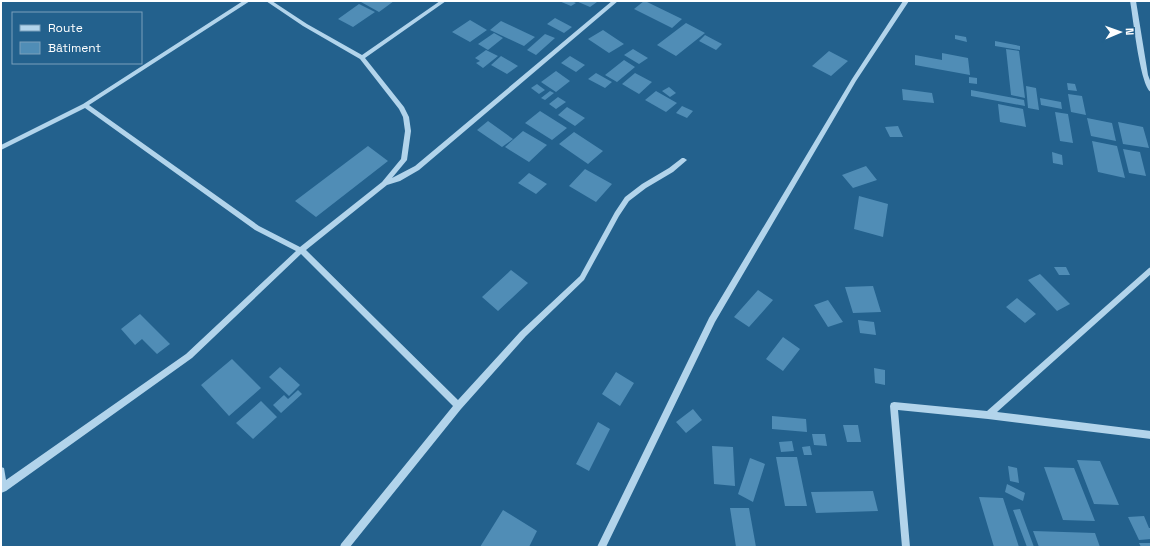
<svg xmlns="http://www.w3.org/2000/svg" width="1152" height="548" font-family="'Space Grotesk',sans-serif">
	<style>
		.building { fill: #508db6 }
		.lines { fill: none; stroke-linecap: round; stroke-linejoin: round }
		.minor { fill: #b2d4eb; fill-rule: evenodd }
	</style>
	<rect width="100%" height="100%" fill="#23618d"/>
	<!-- building -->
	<path class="building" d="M 363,1 L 394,1 L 379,12 L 361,2 Z
		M 559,1 L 572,1 L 576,3 L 571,6 Z
		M 576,1 L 595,1 L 597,2 L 590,7 Z
		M 644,1 L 645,1 L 682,19 L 672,28 L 634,9 Z
		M 359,4 L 375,12 L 353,27 L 338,19 Z
		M 555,18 L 572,27 L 564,33 L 547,24 Z
		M 470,20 L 487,30 L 470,42 L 452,32 Z
		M 501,21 L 535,37 L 524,46 L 490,30 Z
		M 686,23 L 705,33 L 676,56 L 657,45 Z
		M 603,30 L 624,44 L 609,53 L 588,39 Z
		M 494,33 L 503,38 L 488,50 L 478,44 Z
		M 545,34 L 555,38 L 536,55 L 527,50 Z
		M 705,35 L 722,44 L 716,50 L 699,41 Z
		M 955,35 L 966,37 L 967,42 L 955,39 Z
		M 995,41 L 1020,46 L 1020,50 L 995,46 Z
		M 633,49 L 648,58 L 639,64 L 624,55 Z
		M 1006,49 L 1019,51 L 1025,98 L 1011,95 Z
		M 486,50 L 498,56 L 483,68 L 476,63 L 480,61 L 475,58 Z
		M 829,51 L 848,61 L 831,76 L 812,66 Z
		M 942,53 L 968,58 L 970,75 L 915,65 L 915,55 L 942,60 Z
		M 501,56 L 518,66 L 507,74 L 491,65 Z
		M 570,56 L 585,65 L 576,72 L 561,63 Z
		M 624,60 L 635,67 L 617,82 L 605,75 Z
		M 556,71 L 570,81 L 556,92 L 541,82 Z
		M 596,73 L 612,82 L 605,88 L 588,79 Z
		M 635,73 L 652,82 L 639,94 L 622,84 Z
		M 969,77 L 977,78 L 977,84 L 969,83 Z
		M 1067,83 L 1075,84 L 1077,91 L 1068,90 Z
		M 537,84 L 545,90 L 539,94 L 531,88 Z
		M 1026,86 L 1036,88 L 1039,110 L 1028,108 Z
		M 669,87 L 676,93 L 670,97 L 662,91 Z
		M 902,89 L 932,93 L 934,103 L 903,100 Z
		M 971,90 L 1024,100 L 1025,106 L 971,96 Z
		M 550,91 L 554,93 L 545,100 L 541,98 Z
		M 656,91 L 677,103 L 666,112 L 645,100 Z
		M 1068,94 L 1082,96 L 1086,115 L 1071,112 Z
		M 558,97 L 566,102 L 556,109 L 549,104 Z
		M 1040,98 L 1061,102 L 1062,109 L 1041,105 Z
		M 998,104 L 1023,109 L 1026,127 L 1000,122 Z
		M 682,106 L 693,111 L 687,118 L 676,113 Z
		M 567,107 L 585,118 L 575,126 L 558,115 Z
		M 540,111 L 567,128 L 552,140 L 525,123 Z
		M 1055,112 L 1068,114 L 1073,143 L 1060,141 Z
		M 1087,118 L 1112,123 L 1116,141 L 1091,136 Z
		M 488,121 L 513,139 L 502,147 L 477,130 Z
		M 1118,122 L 1143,127 L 1149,148 L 1123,144 Z
		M 898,126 L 903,137 L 890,137 L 885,127 Z
		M 523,131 L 547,145 L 529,162 L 505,147 Z
		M 574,132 L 603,151 L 588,164 L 559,144 Z
		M 1092,141 L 1117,146 L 1125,178 L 1098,172 Z
		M 368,146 L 388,161 L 316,217 L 295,201 Z
		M 1123,149 L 1140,152 L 1146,176 L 1129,173 Z
		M 1052,152 L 1062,155 L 1063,165 L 1053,163 Z
		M 866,166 L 877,180 L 853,188 L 842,175 Z
		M 585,169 L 612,184 L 596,202 L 569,186 Z
		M 529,173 L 547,184 L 536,194 L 518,183 Z
		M 859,196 L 888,204 L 883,237 L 854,229 Z
		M 1054,267 L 1066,267 L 1070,275 L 1059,275 Z
		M 511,270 L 528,283 L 498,311 L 482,297 Z
		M 1040,274 L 1070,304 L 1057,311 L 1028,280 Z
		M 873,286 L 881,312 L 853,313 L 845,287 Z
		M 758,290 L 773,300 L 749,327 L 734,317 Z
		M 1017,298 L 1036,314 L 1025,323 L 1006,307 Z
		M 828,300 L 843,322 L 828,327 L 814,305 Z
		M 140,314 L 170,344 L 157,354 L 142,339 L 135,345 L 121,329 Z
		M 858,320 L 874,322 L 876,335 L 860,333 Z
		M 783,337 L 800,349 L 783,371 L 766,359 Z
		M 232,359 L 261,388 L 229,416 L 201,385 Z
		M 280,367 L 300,385 L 289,396 L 269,377 Z
		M 874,368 L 885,370 L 885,385 L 875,383 Z
		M 616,372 L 634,383 L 620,406 L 602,394 Z
		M 298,390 L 302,394 L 281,413 L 273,405 L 284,395 L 288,399 Z
		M 261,401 L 277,417 L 253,439 L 236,423 Z
		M 693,409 L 702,420 L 686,433 L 676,422 Z
		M 772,416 L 806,419 L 807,432 L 772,429 Z
		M 598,422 L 610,429 L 589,471 L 576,464 Z
		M 843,425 L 858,425 L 861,442 L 847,442 Z
		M 812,434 L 825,434 L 827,446 L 814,445 Z
		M 792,441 L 794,451 L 781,452 L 779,442 Z
		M 712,446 L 733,447 L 735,486 L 714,484 Z
		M 810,446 L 812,455 L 804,455 L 802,447 Z
		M 776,457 L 797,457 L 807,506 L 785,506 Z
		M 750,458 L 765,464 L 753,502 L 738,494 Z
		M 1077,460 L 1100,461 L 1119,505 L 1094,504 Z
		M 1008,466 L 1017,468 L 1019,483 L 1010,481 Z
		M 1044,467 L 1074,468 L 1095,521 L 1063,520 Z
		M 1007,484 L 1025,493 L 1023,501 L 1005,492 Z
		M 873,491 L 878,511 L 816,513 L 811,492 Z
		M 979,497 L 1003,498 L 1019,547 L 994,547 Z
		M 730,508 L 749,508 L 756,547 L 736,547 Z
		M 1020,509 L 1034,547 L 1027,547 L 1013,510 Z
		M 503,510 L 537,531 L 529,547 L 480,547 Z
		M 1144,516 L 1149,528 L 1151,528 L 1151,539 L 1139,540 L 1128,517 Z
		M 1033,531 L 1095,533 L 1100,547 L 1039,547 Z
		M 1139,543 L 1151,543 L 1151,547 L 1141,547 Z"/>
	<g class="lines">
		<!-- minor -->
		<path class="minor" d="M 243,1 L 250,1 L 89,105 L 259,226 L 300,247 L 382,182 L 401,159 L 405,131 L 403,117 L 399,109 L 360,59 L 303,26 L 266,1 L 272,1 L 307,24 L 362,55 L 440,1 L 446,1 L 365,58 L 404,107 L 409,117 L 411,131 L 407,160 L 392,178 L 415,166 L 612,1 L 618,1 L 419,170 L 400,181 L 387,185 L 306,250 L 458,400 L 520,332 L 580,276 L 615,212 L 625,197 L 642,184 L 669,168 L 682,158 L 684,158 L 687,160 L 673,172 L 646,188 L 629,201 L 619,216 L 584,280 L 526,336 L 461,409 L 350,547 L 340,547 L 341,544 L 453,406 L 301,254 L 192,358 L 6,491 L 1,493 L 1,467 L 4,468 L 6,480 L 186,354 L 296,251 L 255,230 L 85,108 L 1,150 L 1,145 L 83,104 Z
			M 903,1 L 909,1 L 856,81 L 715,322 L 606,547 L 597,547 L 709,318 L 852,79 Z
			M 1130,1 L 1136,1 L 1148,75 L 1151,83 L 1151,92 C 1140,86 1133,16 1130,1 Z
			M 1151,267 L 1151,274 L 997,412 L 1151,431 L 1151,439 L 988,419 L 898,410 L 910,547 L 902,547 L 890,406 L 891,403 L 894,402 L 987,411 L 1149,268 Z"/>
	</g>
	<!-- border -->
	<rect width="1152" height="548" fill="none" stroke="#ffffff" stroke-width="4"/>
	<!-- legend -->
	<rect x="12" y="12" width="130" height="52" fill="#23618d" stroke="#7ba0bb"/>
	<rect x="20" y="25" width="20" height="6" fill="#b2d4eb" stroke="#7ba0bb"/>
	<text x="48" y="32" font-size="12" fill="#ffffff">Route</text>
	<rect x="20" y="42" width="20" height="12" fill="#508db6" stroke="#7ba0bb"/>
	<text x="48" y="52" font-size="12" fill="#ffffff">Bâtiment</text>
	<!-- north arrow -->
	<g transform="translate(1120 32) rotate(88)" stroke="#23618d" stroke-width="3" paint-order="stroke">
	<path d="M0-3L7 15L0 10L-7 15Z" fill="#ffffff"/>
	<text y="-6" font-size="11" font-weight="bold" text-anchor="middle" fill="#ffffff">N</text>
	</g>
</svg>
